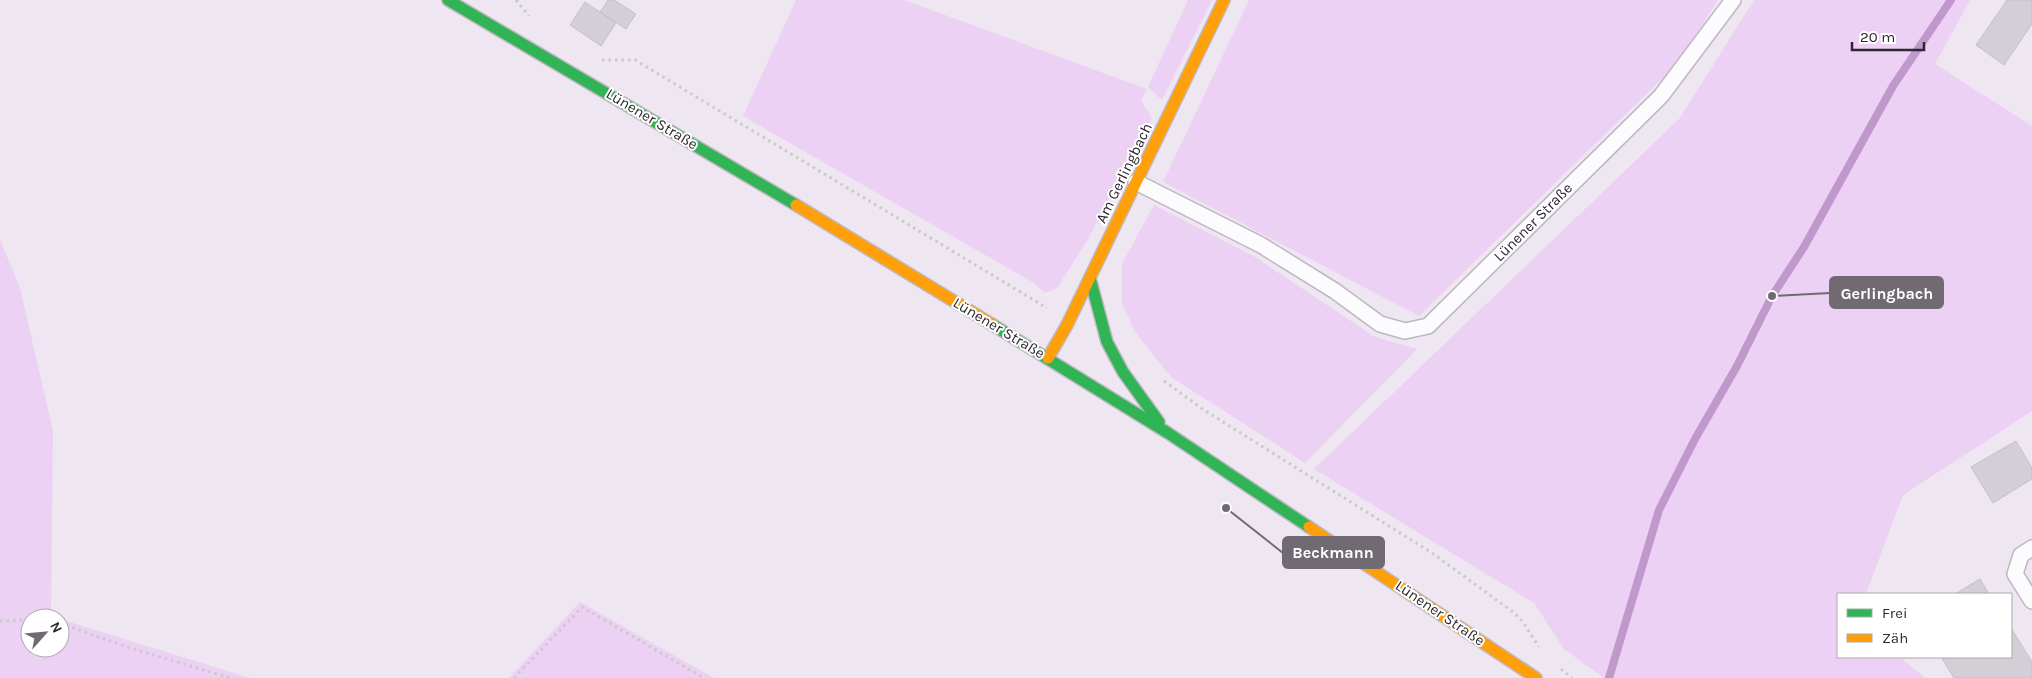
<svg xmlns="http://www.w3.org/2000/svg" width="2032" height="678" font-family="Karla,sans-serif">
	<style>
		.green { fill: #edd1f4 }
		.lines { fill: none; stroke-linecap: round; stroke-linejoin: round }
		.stream { stroke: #c198cc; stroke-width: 8 }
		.building { fill: #d4ced6; stroke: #c5bfc7 }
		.lane-casing { stroke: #bfb8c1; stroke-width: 18 }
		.fast-casing { stroke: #bfb8c1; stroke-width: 14 }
		.slow-casing { stroke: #bfb8c1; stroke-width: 14 }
		.path { stroke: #cbc9cd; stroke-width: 3; stroke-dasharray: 2.5 4; stroke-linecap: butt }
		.lane { stroke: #fcfbfd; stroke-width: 15 }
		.fast { stroke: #30b455; stroke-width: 11 }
		.slow { stroke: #ff9f0a; stroke-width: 11 }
		.labels { text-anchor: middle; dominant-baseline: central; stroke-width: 4; stroke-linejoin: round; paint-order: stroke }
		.street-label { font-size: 15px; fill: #2d272e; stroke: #fff }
		.leader { fill: none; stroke: #716a72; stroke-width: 2 }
		.callout-dot { fill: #716a72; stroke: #fff; stroke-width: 2 }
		.callout { fill: #716a72; stroke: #716a72; stroke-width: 2 }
		.callout-label { font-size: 16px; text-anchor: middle; font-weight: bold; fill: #fff }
	</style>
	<rect width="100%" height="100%" fill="#eee6f1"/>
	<!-- green -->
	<path class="green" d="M 796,0 L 904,0 L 1147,89 L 1141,101 L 1152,118 L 1088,239 L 1057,288 L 1045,293 L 1034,283 L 743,116 Z
		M 1188,0 L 1212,0 L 1162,100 L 1148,87 Z
		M 1249,0 L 1718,0 L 1676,65 L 1419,316 L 1163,182 Z
		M 1754,0 L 1970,0 L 1935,64 L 2032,126 L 2032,411 L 1903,495 L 1866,594 L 1838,594 L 1838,657 L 1900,657 L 1925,678 L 1604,678 L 1564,649 L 1534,603 L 1314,469 L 1680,118 Z
		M 1154,205 L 1255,257 L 1375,337 L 1417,349 L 1305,463 L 1171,377 L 1135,332 L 1122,303 L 1122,264 Z
		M 0,240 L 20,288 L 53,431 L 51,616 L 58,618 L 30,618 L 30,648 L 60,648 L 60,619 L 250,678 L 0,678 Z
		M 580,602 L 714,678 L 509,678 Z"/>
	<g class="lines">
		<!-- stream -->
		<path class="stream" d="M 1609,678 L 1659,510 L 1695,439 L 1737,366 L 1772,296 L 1804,247 L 1893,86 L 1951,0"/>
	</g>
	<!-- building -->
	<path class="building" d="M 608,0 L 614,0 L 636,14 L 626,29 L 600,12 Z
		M 2007,0 L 2032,0 L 2032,24 L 2004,65 L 1976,45 Z
		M 585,2 L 616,23 L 601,46 L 570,25 Z
		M 2016,441 L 2032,468 L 2032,479 L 1993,503 L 1971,467 Z
		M 1980,579 L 1989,594 L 1955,594 Z
		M 2011,628 L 2032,662 L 2032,678 L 1954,678 L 1941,657 L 2011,657 Z"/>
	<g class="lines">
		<defs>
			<path id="lane" d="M 1136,182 L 1261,245 L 1335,291 L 1380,324 L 1405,331 L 1428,326 L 1661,96 L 1733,0
				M 2032,548 L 2021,555 L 2015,574 L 2032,601"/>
			<path id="fast" d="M 448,0 L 796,205
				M 1090,278 L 1107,342 L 1123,372 L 1159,422
				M 993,325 L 1168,433 L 1309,527"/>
			<path id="slow" d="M 796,205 L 993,325
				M 1048,358 L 1067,325 L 1224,0
				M 1309,527 L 1536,678"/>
		</defs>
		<!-- lane casing -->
		<use href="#lane" class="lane-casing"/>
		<!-- fast casing -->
		<use href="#fast" class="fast-casing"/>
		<!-- slow casing -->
		<use href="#slow" class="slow-casing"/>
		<!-- path -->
		<path class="path" d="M 516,0 L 529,16
			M 602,60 L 635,60 L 1047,308
			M 1164,381 L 1204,410 L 1432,553 L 1513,612 L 1523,622 L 1539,647
			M 0,621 L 30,620
			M 60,623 L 124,646 L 230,678
			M 1561,669 L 1572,678
			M 514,678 L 582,607 L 704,678"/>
		<!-- lane -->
		<use href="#lane" class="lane"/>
		<!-- fast -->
		<use href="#fast" class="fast"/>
		<!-- slow -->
		<use href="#slow" class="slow"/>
	</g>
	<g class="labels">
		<!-- street labels -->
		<g class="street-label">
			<text transform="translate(652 119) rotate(31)">Lünener Straße</text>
			<text transform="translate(1124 173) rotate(-64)">Am Gerlingbach</text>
			<text transform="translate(1533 222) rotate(-45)">Lünener Straße</text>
			<text transform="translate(999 328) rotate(31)">Lünener Straße</text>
			<text transform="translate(1440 613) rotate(34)">Lünener Straße</text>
		</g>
	</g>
	<!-- callouts -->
	<path class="leader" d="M1772 296L1830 293M1226 508L1283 553"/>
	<g class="callout-dot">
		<circle cx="1772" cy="296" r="5"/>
		<circle cx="1226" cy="508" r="5"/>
	</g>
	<g class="callout">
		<rect x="1830" y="277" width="113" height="31" rx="5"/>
		<rect x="1283" y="537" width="101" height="31" rx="5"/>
	</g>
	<g class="callout-label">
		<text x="1887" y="299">Gerlingbach</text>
		<text x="1333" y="558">Beckmann</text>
	</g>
	<!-- legend -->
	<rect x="1837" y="593" width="175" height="65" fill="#ffffff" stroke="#aba9ab"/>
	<rect x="1847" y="609" width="25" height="8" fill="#30b455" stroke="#aba9ab"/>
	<text x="1882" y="618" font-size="15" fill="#2d272e">Frei</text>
	<rect x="1847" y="634" width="25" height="8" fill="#ff9f0a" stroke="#aba9ab"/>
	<text x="1882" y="643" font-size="15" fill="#2d272e">Zäh</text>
	<!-- north arrow -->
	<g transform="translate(45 633) rotate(63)"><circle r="24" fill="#ffffff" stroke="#aba9ab"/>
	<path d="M0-4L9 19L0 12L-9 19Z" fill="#716a72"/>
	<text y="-8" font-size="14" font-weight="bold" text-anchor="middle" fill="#2d272e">N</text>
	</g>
	<!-- scale -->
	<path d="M1852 42v8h72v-8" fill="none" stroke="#2d272e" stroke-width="2.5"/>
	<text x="1860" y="42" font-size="15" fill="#2d272e" stroke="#ffffff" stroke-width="4" paint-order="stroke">20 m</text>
</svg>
